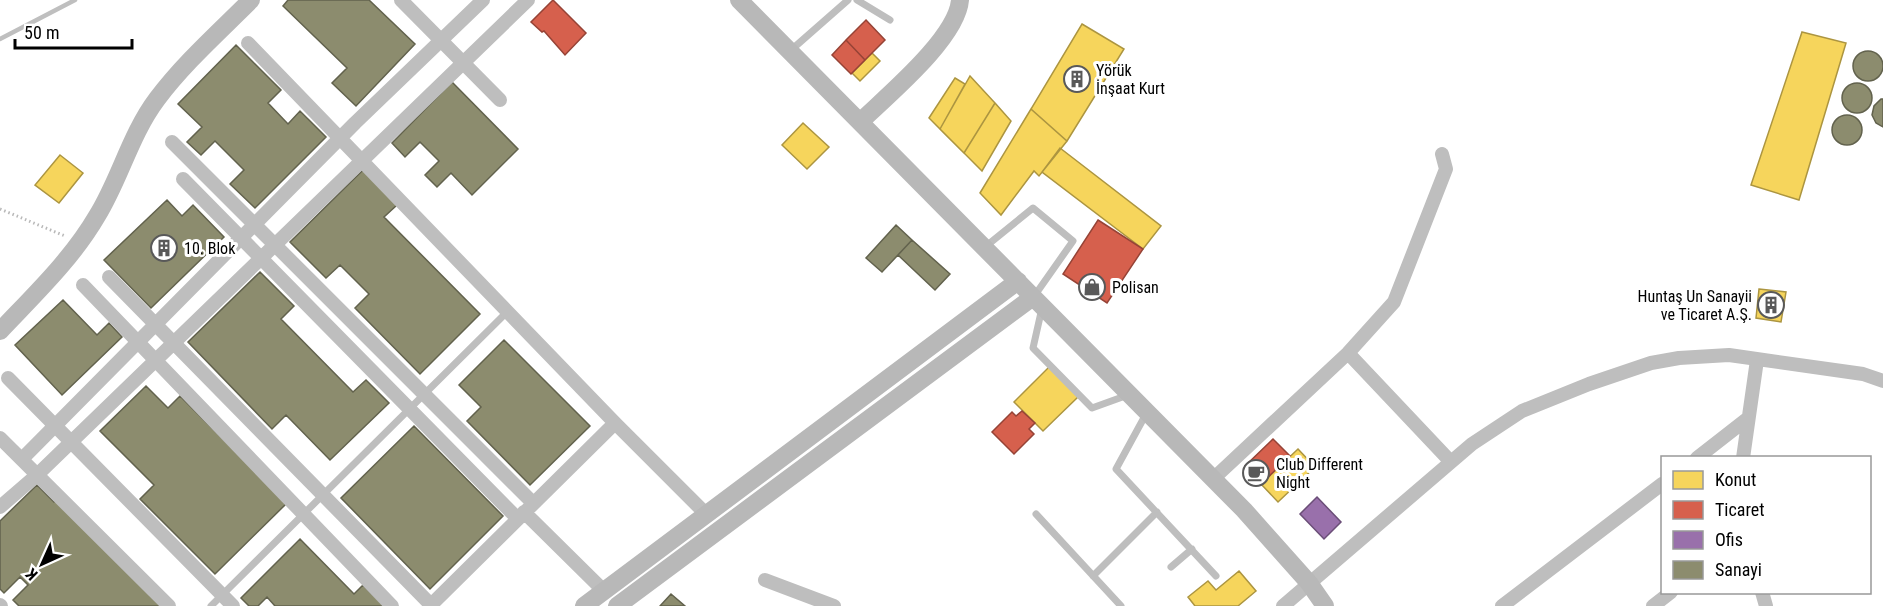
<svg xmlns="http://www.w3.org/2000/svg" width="1883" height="606" font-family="'Roboto Condensed',sans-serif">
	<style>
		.homes { fill: #f6d55c; stroke: #ac9540; stroke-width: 1.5 }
		.shops { fill: #d6604d; stroke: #964336; stroke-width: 1.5 }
		.offices { fill: #9970ab; stroke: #6b4e78; stroke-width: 1.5 }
		.industry { fill: #8c8c6e; stroke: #62624d; stroke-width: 1.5 }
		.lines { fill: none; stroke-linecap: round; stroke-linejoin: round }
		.stream { stroke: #bfbfbf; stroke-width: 4.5 }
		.path { stroke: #b9b9b9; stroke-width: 3; stroke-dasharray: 1.5 3; stroke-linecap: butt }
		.lane { stroke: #bebebe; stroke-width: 7 }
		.street { stroke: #bebebe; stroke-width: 14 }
		.secondary { stroke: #b8b8b8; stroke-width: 18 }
		.labels { text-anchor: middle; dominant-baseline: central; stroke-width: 6; stroke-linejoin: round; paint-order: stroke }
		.poi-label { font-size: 16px; fill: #000; stroke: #fff; text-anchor: start }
	</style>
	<rect width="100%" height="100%" fill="#fff"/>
	<!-- homes -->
	<path class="homes" d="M 1082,24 L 1124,49 L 1067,141 L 1031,109 Z
		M 1802,32 L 1846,43 L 1799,200 L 1751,185 Z
		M 872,53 L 880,61 L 860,81 L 852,73 Z
		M 970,76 L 995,103 L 964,153 L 940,129 Z
		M 955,78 L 965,84 L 940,129 L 929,118 Z
		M 995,103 L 1011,121 L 982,171 L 964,153 Z
		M 1031,109 L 1067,141 L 1039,176 L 1034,171 L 1001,215 L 980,193 Z
		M 803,123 L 829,147 L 807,169 L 782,145 Z
		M 1060,148 L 1161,226 L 1143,249 L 1042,172 Z
		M 60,155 L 83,173 L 59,203 L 35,185 Z
		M 1759,289 L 1786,292 L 1781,322 L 1756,318 Z
		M 1050,366 L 1079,396 L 1043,431 L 1014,402 Z
		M 1298,449 L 1315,467 L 1278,502 L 1261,484 Z
		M 1239,571 L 1256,591 L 1238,606 L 1195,606 L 1188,597 L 1208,581 L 1216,590 Z"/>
	<!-- shops -->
	<path class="shops" d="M 553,0 L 586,33 L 565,55 L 544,31 L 542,32 L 531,22 Z
		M 866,20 L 885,40 L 865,60 L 846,40 Z
		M 846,40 L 865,60 L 851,74 L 832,55 Z
		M 1098,220 L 1143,249 L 1107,303 L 1063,274 Z
		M 1022,411 L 1035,423 L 1029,429 L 1034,434 L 1014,454 L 992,432 L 1012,412 L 1016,416 Z
		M 1273,439 L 1290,456 L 1261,484 L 1245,466 Z"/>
	<!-- offices -->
	<path class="offices" d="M 1317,497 L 1341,522 L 1324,539 L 1300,514 Z"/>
	<!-- industry -->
	<path class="industry" d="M 288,0 L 369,0 L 415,44 L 356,106 L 332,83 L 347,68 L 283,6 Z
		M 236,45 L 281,90 L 268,103 L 288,124 L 300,111 L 326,137 L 255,208 L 230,184 L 244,170 L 215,141 L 201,155 L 187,142 L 202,127 L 178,104 Z
		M1853 66a15 15 0 1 1 30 0a15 15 0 1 1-30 0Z
		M 452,82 L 518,149 L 472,195 L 451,173 L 437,187 L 425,175 L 439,161 L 420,142 L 405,157 L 392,143 Z
		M1842 98a15 15 0 1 1 30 0a15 15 0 1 1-30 0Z
		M 1881,99 L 1883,99 L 1883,127 L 1876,123 L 1872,115 L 1874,106 Z
		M1832 130a15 15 0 1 1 30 0a15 15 0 1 1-30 0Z
		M 363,170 L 397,205 L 384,217 L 480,314 L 420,374 L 355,308 L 369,294 L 340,265 L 326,278 L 290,242 Z
		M 167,200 L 182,216 L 193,205 L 224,237 L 151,308 L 104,260 Z
		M 896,225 L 912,240 L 882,272 L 866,258 Z
		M 912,240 L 950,274 L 935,290 L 898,255 Z
		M 260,272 L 294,306 L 281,319 L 353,392 L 366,380 L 389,403 L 330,460 L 286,415 L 272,429 L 188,342 Z
		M 63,300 L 97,335 L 109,323 L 122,337 L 62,395 L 15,345 Z
		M 504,340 L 590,426 L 530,485 L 467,421 L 481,407 L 459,385 Z
		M 146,386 L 168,408 L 180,396 L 287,503 L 215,574 L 140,499 L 154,485 L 100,431 Z
		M 414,426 L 503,516 L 430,589 L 341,498 Z
		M 37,485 L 54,502 L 58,498 L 165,606 L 19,606 L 13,600 L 28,585 L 20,577 L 4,593 L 0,589 L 0,521 Z
		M 300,539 L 354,594 L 363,585 L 384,606 L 275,606 L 267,597 L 258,606 L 249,606 L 241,598 Z
		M 671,594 L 685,606 L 660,606 Z"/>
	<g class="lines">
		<!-- stream -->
		<path class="stream" d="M 0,39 L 75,0"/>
		<!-- path -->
		<path class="path" d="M 0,209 L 65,236"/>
		<!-- lane -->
		<path class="lane" d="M 857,0 L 890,20
			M 790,51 L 848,0
			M 985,247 L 1033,208 L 1073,241 L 1035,295
			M 1042,308 L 1033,348 L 1092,408 L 1128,395
			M 1146,414 L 1116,469 L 1216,576
			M 1036,514 L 1121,606
			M 1171,567 L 1192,549
			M 1093,576 L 1157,512
			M 211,606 L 508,311"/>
		<!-- street -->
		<path class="street" d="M 401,0 L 500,100
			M 248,43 L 615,423 L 706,514
			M 172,142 L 533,503
			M 183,179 L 517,518
			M 109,277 L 432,606
			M 83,285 L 392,606
			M 1348,353 L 1451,462
			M 8,378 L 233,606
			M 0,438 L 169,606
			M 1697,458 L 1747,419
			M 1743,458 L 1757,360
			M 22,459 L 355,123 L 483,0
			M 1213,479 L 1348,353 L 1394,302 L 1446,169 L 1442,154
			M 0,507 L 37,475 L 528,0
			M 524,512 L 604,591
			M 765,580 L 834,606
			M 1762,592 L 1766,606
			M 0,605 L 1,606
			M 430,606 L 615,423
			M 1283,606 L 1472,444 L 1522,411 L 1589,384 L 1651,363 L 1679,358 L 1729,355 L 1863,374 L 1883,381
			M 1502,606 L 1662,484
			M 1653,606 L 1671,592"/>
		<!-- secondary -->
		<path class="secondary" d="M 739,0 L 1244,510 L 1309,583 L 1325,606
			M 860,122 C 888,95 957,38 960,0
			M 0,331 C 34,295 72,259 97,216 C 120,179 130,135 157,99 C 184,63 219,32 251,0
			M 584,606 L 1018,281
			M 617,606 L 1033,297"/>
	</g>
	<!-- icons -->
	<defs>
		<symbol id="building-ring" viewBox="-11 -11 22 22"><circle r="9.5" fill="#fff" stroke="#595959" stroke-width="1.5"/><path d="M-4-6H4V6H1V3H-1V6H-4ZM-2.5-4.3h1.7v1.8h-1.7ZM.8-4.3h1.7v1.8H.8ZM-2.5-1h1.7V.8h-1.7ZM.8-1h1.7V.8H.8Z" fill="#595959"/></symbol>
		<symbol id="shop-ring" viewBox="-11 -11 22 22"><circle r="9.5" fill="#fff" stroke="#595959" stroke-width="1.5"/><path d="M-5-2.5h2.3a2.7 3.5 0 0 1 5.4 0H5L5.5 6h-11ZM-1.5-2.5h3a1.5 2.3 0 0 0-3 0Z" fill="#595959"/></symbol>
		<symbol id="cafe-ring" viewBox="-11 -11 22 22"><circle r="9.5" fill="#fff" stroke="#595959" stroke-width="1.5"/><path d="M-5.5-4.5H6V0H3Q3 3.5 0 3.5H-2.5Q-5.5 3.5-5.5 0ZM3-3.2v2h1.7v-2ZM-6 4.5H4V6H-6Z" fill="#595959"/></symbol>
	</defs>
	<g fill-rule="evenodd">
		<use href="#building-ring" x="1062" y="64" width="30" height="30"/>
		<use href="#building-ring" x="149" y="233" width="30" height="30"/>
		<use href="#shop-ring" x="1077" y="272" width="30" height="30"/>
		<use href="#building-ring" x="1756" y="290" width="30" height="30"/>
		<use href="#cafe-ring" x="1241" y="458" width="30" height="30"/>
	</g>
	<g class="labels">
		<!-- poi labels -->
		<g class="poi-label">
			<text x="1096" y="70">Yörük<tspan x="1096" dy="18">İnşaat Kurt</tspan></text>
			<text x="184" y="248">10. Blok</text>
			<text x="1112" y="287">Polisan</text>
			<text x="1752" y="296" text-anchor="end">Huntaş Un Sanayii<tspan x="1752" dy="18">ve Ticaret A.Ş.</tspan></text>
			<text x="1276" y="464">Club Different<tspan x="1276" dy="18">Night</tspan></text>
		</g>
	</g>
	<!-- legend -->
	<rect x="1661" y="456" width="210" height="138" fill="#ffffff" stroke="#999999" stroke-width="1.5"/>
	<rect x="1673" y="471" width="30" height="18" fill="#f6d55c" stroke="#999999" stroke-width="1.5"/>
	<text x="1715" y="486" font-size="18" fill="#000000">Konut</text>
	<rect x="1673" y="501" width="30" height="18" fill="#d6604d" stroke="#999999" stroke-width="1.5"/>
	<text x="1715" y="516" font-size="18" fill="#000000">Ticaret</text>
	<rect x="1673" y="531" width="30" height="18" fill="#9970ab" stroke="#999999" stroke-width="1.5"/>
	<text x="1715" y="546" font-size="18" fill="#000000">Ofis</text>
	<rect x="1673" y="561" width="30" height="18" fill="#8c8c6e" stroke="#999999" stroke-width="1.5"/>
	<text x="1715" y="576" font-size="18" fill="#000000">Sanayi</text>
	<!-- north arrow -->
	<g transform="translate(42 564) rotate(225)" stroke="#ffffff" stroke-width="4.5" paint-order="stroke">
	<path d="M0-4.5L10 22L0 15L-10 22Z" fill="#000000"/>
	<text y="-9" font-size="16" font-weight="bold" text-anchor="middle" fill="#000000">K</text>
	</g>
	<!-- scale -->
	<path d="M15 39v9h117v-9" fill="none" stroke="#000000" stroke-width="3"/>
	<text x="24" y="39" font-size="18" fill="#000000" stroke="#ffffff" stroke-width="4.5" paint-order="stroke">50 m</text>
</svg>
